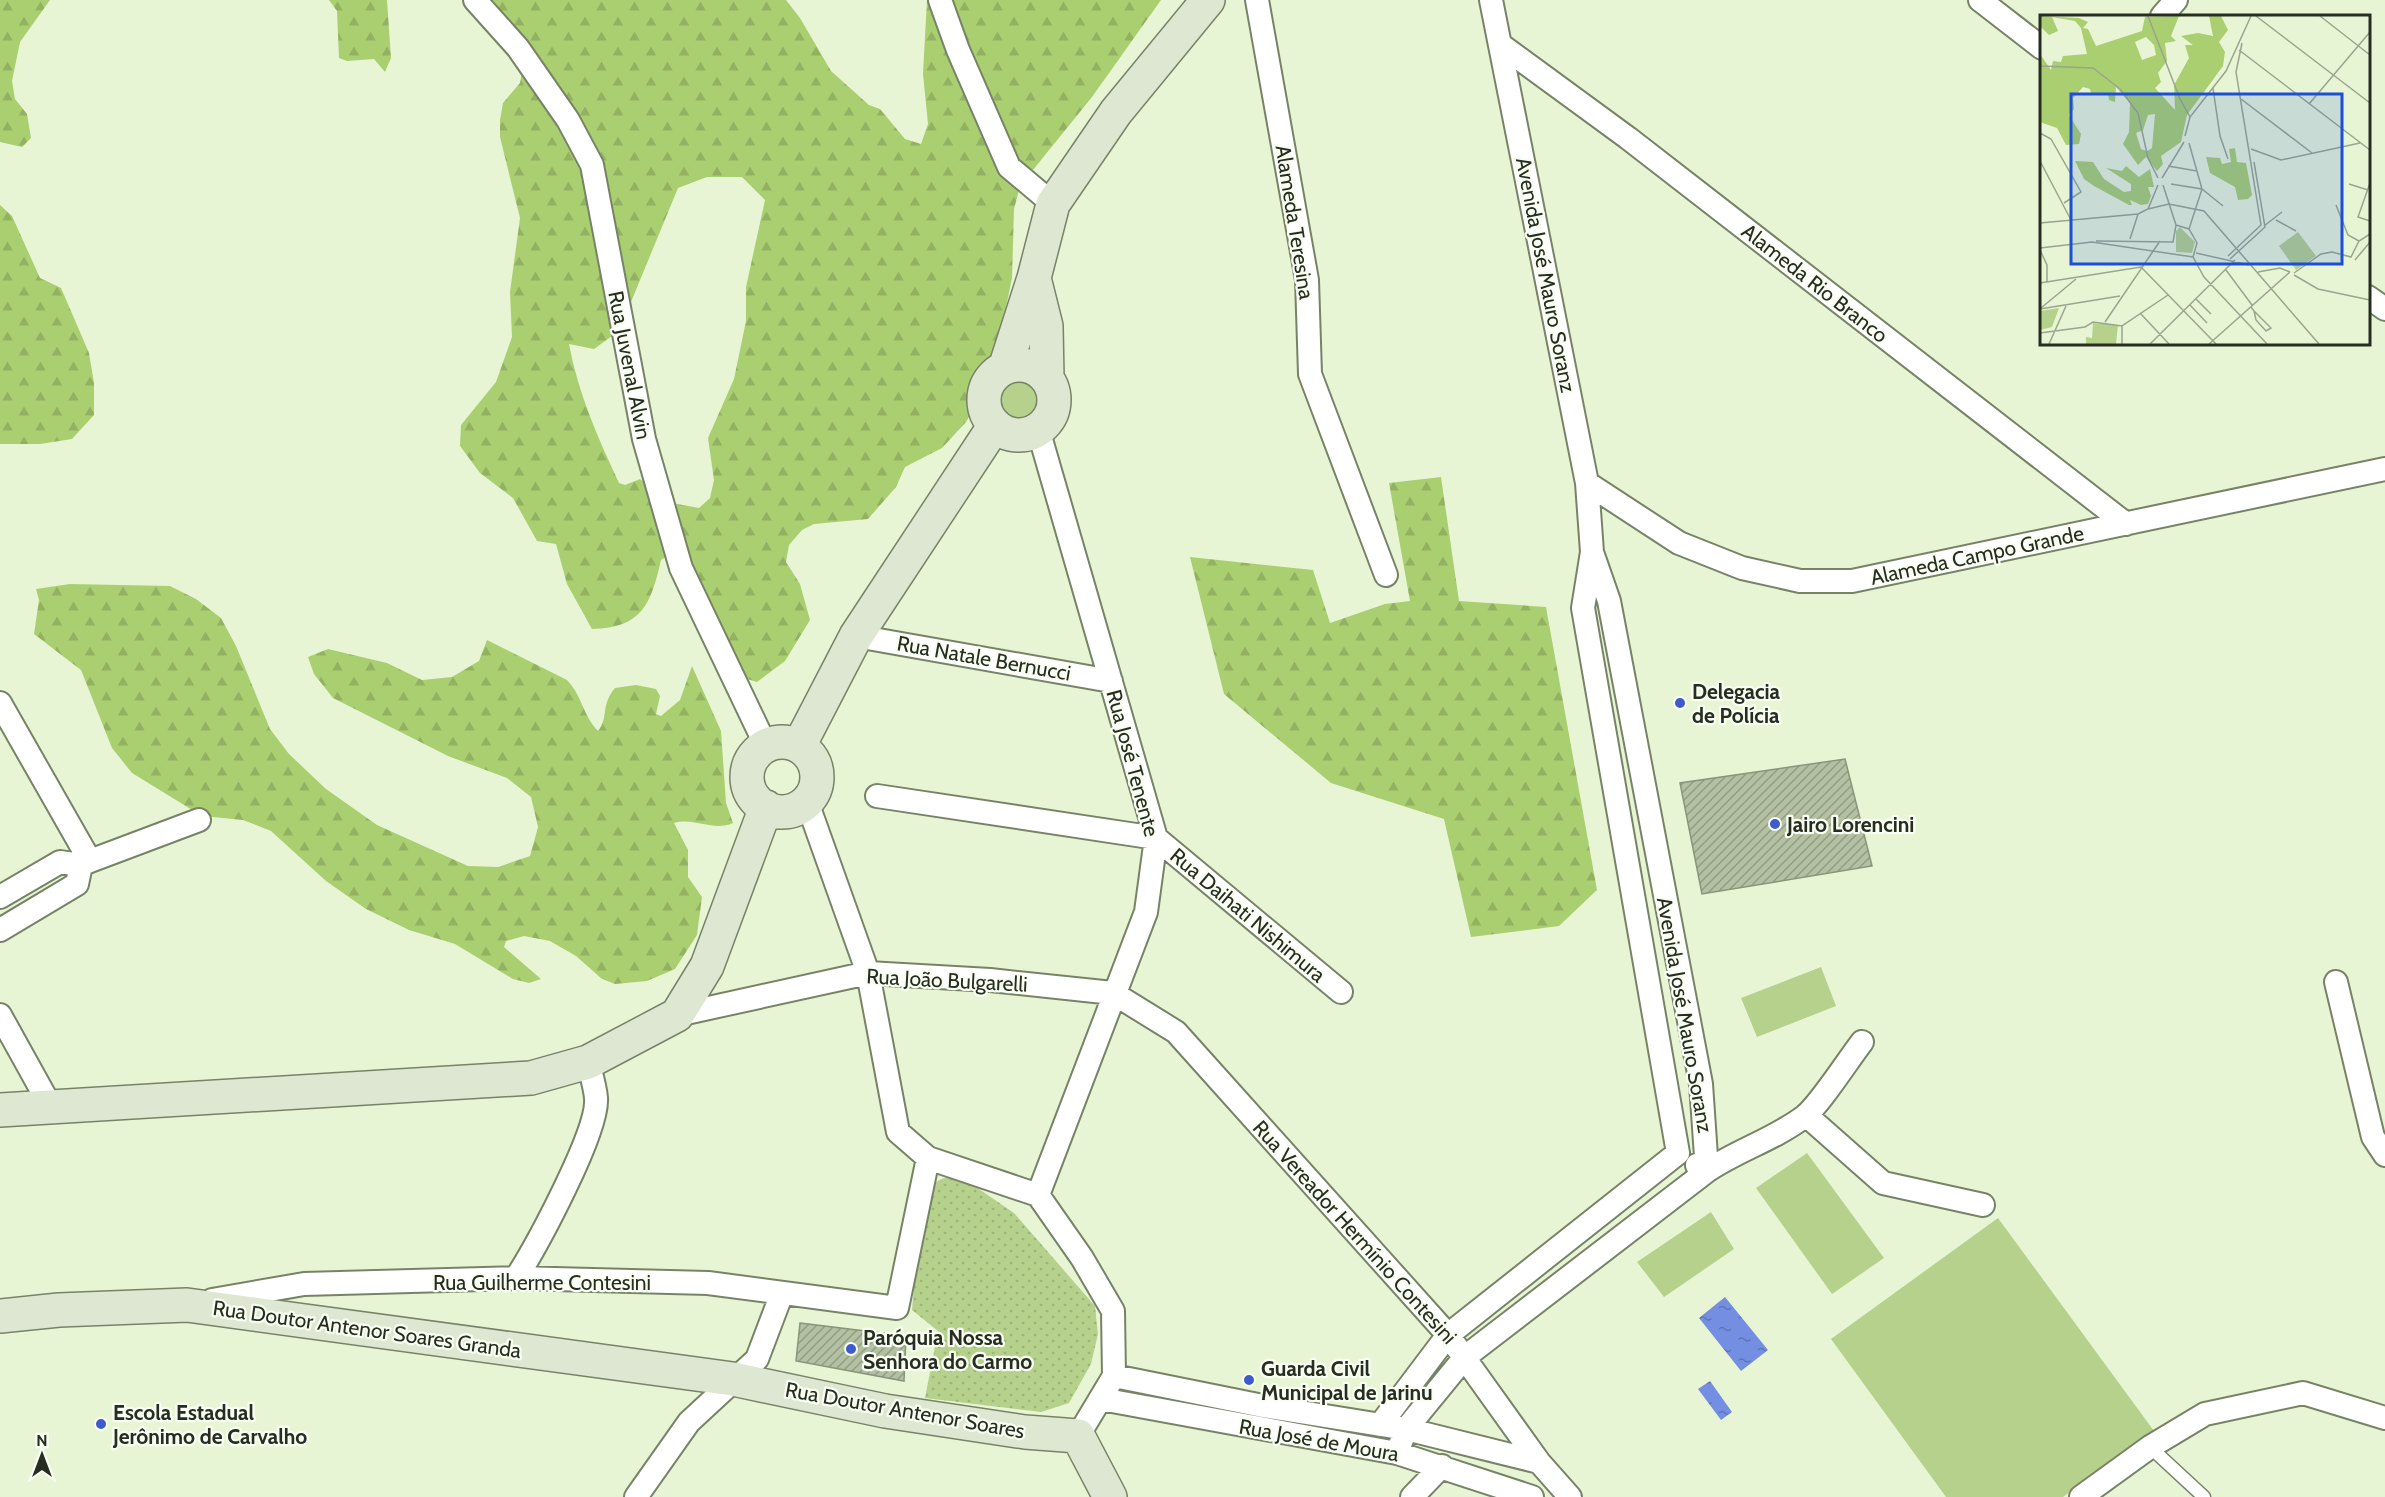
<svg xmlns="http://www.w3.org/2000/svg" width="2385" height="1497" font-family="Cabin,sans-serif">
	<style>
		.grass { fill: #b5d18c }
		.forest { fill: url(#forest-firs); fill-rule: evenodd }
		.park { fill: url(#park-dots) }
		.water { fill: url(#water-ripples) }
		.building { fill: url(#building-hatch); stroke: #899578; stroke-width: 1.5 }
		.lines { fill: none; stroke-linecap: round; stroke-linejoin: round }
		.lane-casing { stroke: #778367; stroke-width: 15 }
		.street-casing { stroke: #778367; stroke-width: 26 }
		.secondary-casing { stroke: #778367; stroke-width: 36 }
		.lane { stroke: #fff; stroke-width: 12 }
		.street { stroke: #fff; stroke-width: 22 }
		.secondary { stroke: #dee7d1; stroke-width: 33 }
		.poi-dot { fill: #405acd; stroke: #f9fef2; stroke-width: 2 }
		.labels { text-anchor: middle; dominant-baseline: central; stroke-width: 4.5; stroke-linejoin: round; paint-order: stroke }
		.street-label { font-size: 21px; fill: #272d21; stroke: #f9fef2 }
		.poi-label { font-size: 21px; font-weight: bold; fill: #272d21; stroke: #f9fef2; text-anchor: start }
		.inset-road { fill: none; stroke: #9aa58d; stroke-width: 1.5 }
		.view { fill: #1d4ed8; fill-opacity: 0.15; stroke: #1d4ed8; stroke-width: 3 }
		.inset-edge { fill: none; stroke: #272d21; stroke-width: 3 }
	</style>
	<defs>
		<pattern id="forest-firs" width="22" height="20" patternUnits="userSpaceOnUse" patternTransform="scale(1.5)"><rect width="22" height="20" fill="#aacf70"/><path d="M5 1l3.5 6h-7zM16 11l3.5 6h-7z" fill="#92b261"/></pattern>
		<pattern id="park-dots" width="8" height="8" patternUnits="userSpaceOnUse" patternTransform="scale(1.5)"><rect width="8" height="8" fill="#b5d18c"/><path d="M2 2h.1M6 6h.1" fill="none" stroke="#9cb478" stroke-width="1.8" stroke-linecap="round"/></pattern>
		<pattern id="water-ripples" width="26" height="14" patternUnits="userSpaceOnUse" patternTransform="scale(1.5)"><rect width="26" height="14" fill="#748ee2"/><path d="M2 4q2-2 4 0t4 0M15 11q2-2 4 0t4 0" fill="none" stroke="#5f74b7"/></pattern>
		<pattern id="building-hatch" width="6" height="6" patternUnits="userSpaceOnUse" patternTransform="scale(1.5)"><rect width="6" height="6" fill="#b3c1a2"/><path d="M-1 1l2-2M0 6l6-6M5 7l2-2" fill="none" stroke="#929d84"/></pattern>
	</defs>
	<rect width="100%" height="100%" fill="#e7f5d5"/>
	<!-- grass -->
	<path class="grass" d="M997 395a23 23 0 1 1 46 0a23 23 0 1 1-46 0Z
		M 1821,967 L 1836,1006 L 1757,1037 L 1741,998 Z
		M 1807,1153 L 1884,1258 L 1832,1294 L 1756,1188 Z
		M 1711,1212 L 1734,1249 L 1664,1297 L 1637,1262 Z
		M 1998,1218 L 2154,1431 L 2063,1497 L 1946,1497 L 1831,1339 Z"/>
	<!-- forest -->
	<path class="forest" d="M 0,0 L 50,0 L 20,42 L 12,81 L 15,99 L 27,114 L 31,138 L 22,147 L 0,142 Z
		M 329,0 L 387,0 L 391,58 L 385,72 L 374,59 L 347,61 L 339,58 L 337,11 Z
		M 466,0 L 786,0 L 800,18 L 831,71 L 869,105 L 880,109 L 905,139 L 921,144 L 928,124 L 923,74 L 927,0 L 1161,0 L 1092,97 L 1020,186 L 1014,209 L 1012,278 L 997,351 L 983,393 L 966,422 L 942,448 L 905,467 L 896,487 L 868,519 L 814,524 L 802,530 L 789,545 L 786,562 L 800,584 L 810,620 L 785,661 L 757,682 L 747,679 L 720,643 L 667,556 L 661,560 C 651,604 642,628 592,629 L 567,584 L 556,544 L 537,541 L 513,498 L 480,473 L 460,446 L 461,425 L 496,382 L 512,337 L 510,292 L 520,218 L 500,137 L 500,120 L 503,103 L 520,83 L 522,72 L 514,55 ZM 707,177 L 742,177 L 765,200 L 746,287 L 746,321 L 734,379 L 708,438 L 714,480 L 710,498 L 699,508 L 672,503 L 640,479 L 625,485 L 619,483 C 598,438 578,393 569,344 L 594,349 L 630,323 L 631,302 L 678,188 Z
		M 0,205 L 12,216 L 40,278 L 61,288 L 89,353 L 94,383 L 94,415 L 72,439 L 40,444 L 0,444 Z
		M 1441,477 L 1459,601 L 1546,607 L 1597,890 L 1559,926 L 1471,937 L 1444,819 L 1331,783 L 1224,694 L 1190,557 L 1313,570 L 1330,623 L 1385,604 L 1410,601 L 1389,483 Z
		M 70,584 L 170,586 L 196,599 L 221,618 L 236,646 L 270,729 L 289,754 L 326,789 L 377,825 L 468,866 L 498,867 L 530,856 L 538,827 L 531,797 L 507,778 L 448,756 L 333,698 L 314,674 L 308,657 L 328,649 L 387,663 L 422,680 L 452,677 L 479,661 L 487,640 L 567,680 C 582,695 583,716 598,731 C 609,718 600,706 615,688 L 636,685 L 656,689 L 660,696 L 656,714 L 661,716 L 680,700 L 692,666 L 721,731 L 726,803 L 733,823 C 714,832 694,817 674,823 L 688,850 L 688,877 L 702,897 L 697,935 L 675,969 L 647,981 L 615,984 L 602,979 L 576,956 L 550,941 L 524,936 L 506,941 L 504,947 L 541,979 L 529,983 L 513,979 L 455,944 L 409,930 L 366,909 L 326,881 L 271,831 L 243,820 L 202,816 L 132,773 L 112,748 L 81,670 L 34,634 L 39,600 L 36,589 Z"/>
	<!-- park -->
	<path class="park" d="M 960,1176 L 1014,1213 L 1095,1306 L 1098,1334 L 1091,1364 L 1069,1403 L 1041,1412 L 925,1398 L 938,1331 L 912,1310 C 915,1282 917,1209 931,1188 C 938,1177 948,1177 960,1176 Z"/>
	<!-- water -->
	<path class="water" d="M 1725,1297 L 1768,1350 L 1741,1371 L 1699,1318 Z
		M 1710,1381 L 1732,1412 L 1721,1420 L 1698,1389 Z"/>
	<!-- building -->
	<path class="building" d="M 1845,759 L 1872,866 L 1702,894 L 1680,783 Z
		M 800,1323 L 906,1336 L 904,1381 L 796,1361 Z"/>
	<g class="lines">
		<defs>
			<path id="lane" d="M 2150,1447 L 2204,1497"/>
			<path id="street" d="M 475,0 L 518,48 L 568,120 L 592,165 L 644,439 L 681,568 L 766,746
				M 940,0 L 958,50 L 1009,167 L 1053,204
				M 1257,0 L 1307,280 L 1310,374 L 1386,575
				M 1980,0 L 2042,48
				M 2162,16 L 2176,0
				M 1501,45 L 1628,138 L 2126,524
				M 2368,297 L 2385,309
				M 1587,483 L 1679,543 L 1742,568 L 1800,581 L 1852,581 L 2385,469
				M 856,636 L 1111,681
				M 0,703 L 90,861 L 81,865 L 60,862 L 0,897
				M 877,796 L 1156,838 L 1341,992
				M 807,802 L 868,973 L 898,1132 L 928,1158
				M 90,861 L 199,820
				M 0,930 L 77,884 L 81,865
				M 2336,982 L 2373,1137 L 2385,1155
				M 0,1015 L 51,1107
				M 677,1015 L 868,973 L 990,980 L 1113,993 L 1176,1032 L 1448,1335 L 1539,1462 L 1570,1497
				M 1806,1115 L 1883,1183 L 1983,1205
				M 1697,1165 L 1707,1171 C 1738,1150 1775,1139 1805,1116 C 1820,1104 1848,1060 1862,1042
				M 1038,1195 L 1146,912 L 1156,838 L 1038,429
				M 516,1278 C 536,1247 599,1131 596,1098 C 595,1086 591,1074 588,1062
				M 212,1300 L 304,1284 L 516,1278 L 708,1283 L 897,1308 L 928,1158 L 1038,1195 L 1082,1258 L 1113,1311 L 1114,1376 L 1078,1436
				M 1114,1376 L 1263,1406 L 1406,1429 L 1539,1462
				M 1101,1399 L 1397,1453 L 1532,1497
				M 1380,1425 L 1448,1335 L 1678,1153 L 1583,608 L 1592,552 L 1587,483 L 1491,0
				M 1397,1453 L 1406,1429 L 1465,1357 L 1707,1171 L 1701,1084 L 1609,601 L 1593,555
				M 636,1497 L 689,1422 L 757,1359 L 782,1293
				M 1412,1497 L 1442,1466
				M 2081,1497 L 2150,1447 L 2205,1414 L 2303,1393 L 2385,1418"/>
			<path id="secondary" d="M 1034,278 L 1046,326 L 1047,378
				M984 400a35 35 0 1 1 70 0a35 35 0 1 1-70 0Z
				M 1005,368 L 1034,278 L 1053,204 L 1116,112 L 1208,0
				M747 777a35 35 0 1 1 70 0a35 35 0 1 1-70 0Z
				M 799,746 L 856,636 L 995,425
				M 0,1110 L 531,1078 L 588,1062 L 677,1015 L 707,966 L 766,807
				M 0,1316 L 59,1310 L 187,1305 L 733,1379 L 885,1411 L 1025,1432 L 1078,1436 L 1110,1497"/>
		</defs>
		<!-- lane casing -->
		<use href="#lane" class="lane-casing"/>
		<!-- street casing -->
		<use href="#street" class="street-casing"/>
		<!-- secondary casing -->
		<use href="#secondary" class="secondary-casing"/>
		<!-- lane -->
		<use href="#lane" class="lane"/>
		<!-- street -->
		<use href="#street" class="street"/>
		<!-- secondary -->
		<use href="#secondary" class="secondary"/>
	</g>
	<!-- markers -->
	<g class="poi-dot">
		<circle cx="1680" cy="703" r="6"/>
		<circle cx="1775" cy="824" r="6"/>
		<circle cx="851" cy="1349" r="6"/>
		<circle cx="1249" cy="1380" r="6"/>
		<circle cx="101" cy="1424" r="6"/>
	</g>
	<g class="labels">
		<!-- street labels -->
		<g class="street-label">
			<text transform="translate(1295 222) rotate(81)">Alameda Teresina</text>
			<text transform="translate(1546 275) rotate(79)">Avenida José Mauro Soranz</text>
			<text transform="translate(1815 283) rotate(38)">Alameda Rio Branco</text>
			<text transform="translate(630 365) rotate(79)">Rua Juvenal Alvin</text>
			<text transform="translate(1977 555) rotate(-12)">Alameda Campo Grande</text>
			<text transform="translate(984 658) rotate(10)">Rua Natale Bernucci</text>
			<text transform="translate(1133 763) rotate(75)">Rua José Tenente</text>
			<text transform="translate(1248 915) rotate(40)">Rua Daihati Nishimura</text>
			<text transform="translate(947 980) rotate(3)">Rua João Bulgarelli</text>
			<text transform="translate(1685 1015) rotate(80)">Avenida José Mauro Soranz</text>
			<text transform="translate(1355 1232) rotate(48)">Rua Vereador Hermínio Contesini</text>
			<text x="542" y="1282">Rua Guilherme Contesini</text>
			<text transform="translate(367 1329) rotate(8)">Rua Doutor Antenor Soares Granda</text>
			<text transform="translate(905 1410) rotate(10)">Rua Doutor Antenor Soares</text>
			<text transform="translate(1319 1440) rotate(10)">Rua José de Moura</text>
		</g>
		<!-- poi labels -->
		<g class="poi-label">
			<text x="1692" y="691">Delegacia<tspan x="1692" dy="24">de Polícia</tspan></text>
			<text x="1787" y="824">Jairo Lorencini</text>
			<text x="863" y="1337">Paróquia Nossa<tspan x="863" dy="24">Senhora do Carmo</tspan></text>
			<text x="1261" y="1368">Guarda Civil<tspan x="1261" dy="24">Municipal de Jarinu</tspan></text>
			<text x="113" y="1412">Escola Estadual<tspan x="113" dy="24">Jerônimo de Carvalho</tspan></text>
		</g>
	</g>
	<!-- overview -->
	<g transform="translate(2040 15)">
		<rect width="330" height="330" fill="#e7f5d5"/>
		<path d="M 258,217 L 276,241 L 256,255 L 239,231 Z" fill="#b5d18c"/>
		<path d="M 0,1 L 39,3 L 48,7 L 43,13 L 48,14 L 56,31 L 102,16 L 105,2 L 139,1 L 131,21 L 136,26 L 125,28 L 127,46 L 118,58 L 121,67 L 115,73 L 135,95 L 134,70 L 149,43 L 145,30 L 153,30 L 141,21 L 158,18 L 173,21 L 169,1 L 181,1 L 188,15 L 179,27 L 185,37 L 183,51 L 147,100 L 141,127 L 121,141 L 123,149 L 117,156 L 106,142 L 98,150 L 83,129 L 89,117 L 90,88 L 76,72 L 75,87 L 69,85 L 68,78 L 51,79 L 50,74 L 43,72 L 33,83 L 34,94 L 29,100 L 41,119 L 39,129 L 26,130 L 17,113 L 0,107 L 0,39 L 11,55 L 13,46 L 21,47 L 23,41 L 47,39 L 41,13 L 35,6 L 12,2 L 18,16 L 9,20 L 0,11 ZM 106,22 L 114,30 L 116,40 L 102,45 L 95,27 ZM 115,99 L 112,133 L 107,136 L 101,134 L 96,118 L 103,115 L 108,100 ZM 195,133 L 197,147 L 206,148 L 212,180 L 208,184 L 198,185 L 195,172 L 170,158 L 166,142 L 180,143 L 182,149 L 191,147 L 189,134 ZM 35,146 L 53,147 L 64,164 L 84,177 L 91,176 L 91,169 L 66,153 L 82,156 L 86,151 L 99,162 L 110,154 L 114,172 L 108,172 L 111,181 L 108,189 L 101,190 L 90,185 L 92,190 L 89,190 L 54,171 L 44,164 Z" fill="#aacf70" fill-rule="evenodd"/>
		<path d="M 53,308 L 78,310 L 76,329 L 46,329 L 46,322 L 52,323 Z" fill="#b5d18c"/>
		<path d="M 140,212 L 155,227 L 152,238 L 136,237 L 136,216 ZM 19,293 L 12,312 L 0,315 L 0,296 Z" fill="#b5d18c"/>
		<path class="inset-road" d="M 108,1 L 140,84 L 150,102M 216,1 L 330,88M 280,1 L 330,40M 199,35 L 330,135M 0,51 L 53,53 L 80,74 L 98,98 L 108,143 L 118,163M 173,73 L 180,121 L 188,144M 201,84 L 272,138M 269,89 L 330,17M 0,118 L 11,124 L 41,177 L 24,188M 145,121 L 150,102 L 186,56 L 211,1M 211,134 L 241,145 L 320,128M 0,146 L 31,205M 128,151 L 157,156M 122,163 L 144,127M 330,168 L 318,202 L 330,206M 131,169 L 162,174 L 183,191M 309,169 L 328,175M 123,170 L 136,210M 296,190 L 308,220 L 319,226M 108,194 L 129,189 L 164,196 L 279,329M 236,205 L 256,216M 0,208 L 98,199 L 108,194 L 118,170M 224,211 L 242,197M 149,214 L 162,174 L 149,128M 90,224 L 98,199M 56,226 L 133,227 L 136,210 L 149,214 L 157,228 L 153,242M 0,233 L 52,227 L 153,242 L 164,262 L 227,329M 0,235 L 7,250 L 7,267M 156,238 L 209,250M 188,241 L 221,210 L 196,57 L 202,28M 190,244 L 225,212 L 214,147M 315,245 L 330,227M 186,255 L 212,290M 218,257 L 240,253 L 250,257M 254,258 L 281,239 L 292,237 L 311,242 L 319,226 L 330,219M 254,260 L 278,274 L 330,285M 0,268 L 101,252 L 176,329M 156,284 L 171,299M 150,290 L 167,308M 211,292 L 214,296 L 231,313 L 226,316 L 216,305 L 214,296M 1,293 L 36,264M 0,294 L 80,281M 100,298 L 129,329M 65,307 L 120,226M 0,318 L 45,312 L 53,307 L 82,311M 9,329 L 26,291M 82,329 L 82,311 L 128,280M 110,329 L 195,245M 169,329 L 250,257"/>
		<path class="view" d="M 31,79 L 302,79 L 302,249 L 31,249 Z"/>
		<rect width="330" height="330" class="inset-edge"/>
	</g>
	<!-- north arrow -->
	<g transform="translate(42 1455)" stroke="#f9fef2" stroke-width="4.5" paint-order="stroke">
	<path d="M0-4.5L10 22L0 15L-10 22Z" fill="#272d21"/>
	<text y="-9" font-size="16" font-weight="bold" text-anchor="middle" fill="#272d21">N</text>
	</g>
</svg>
